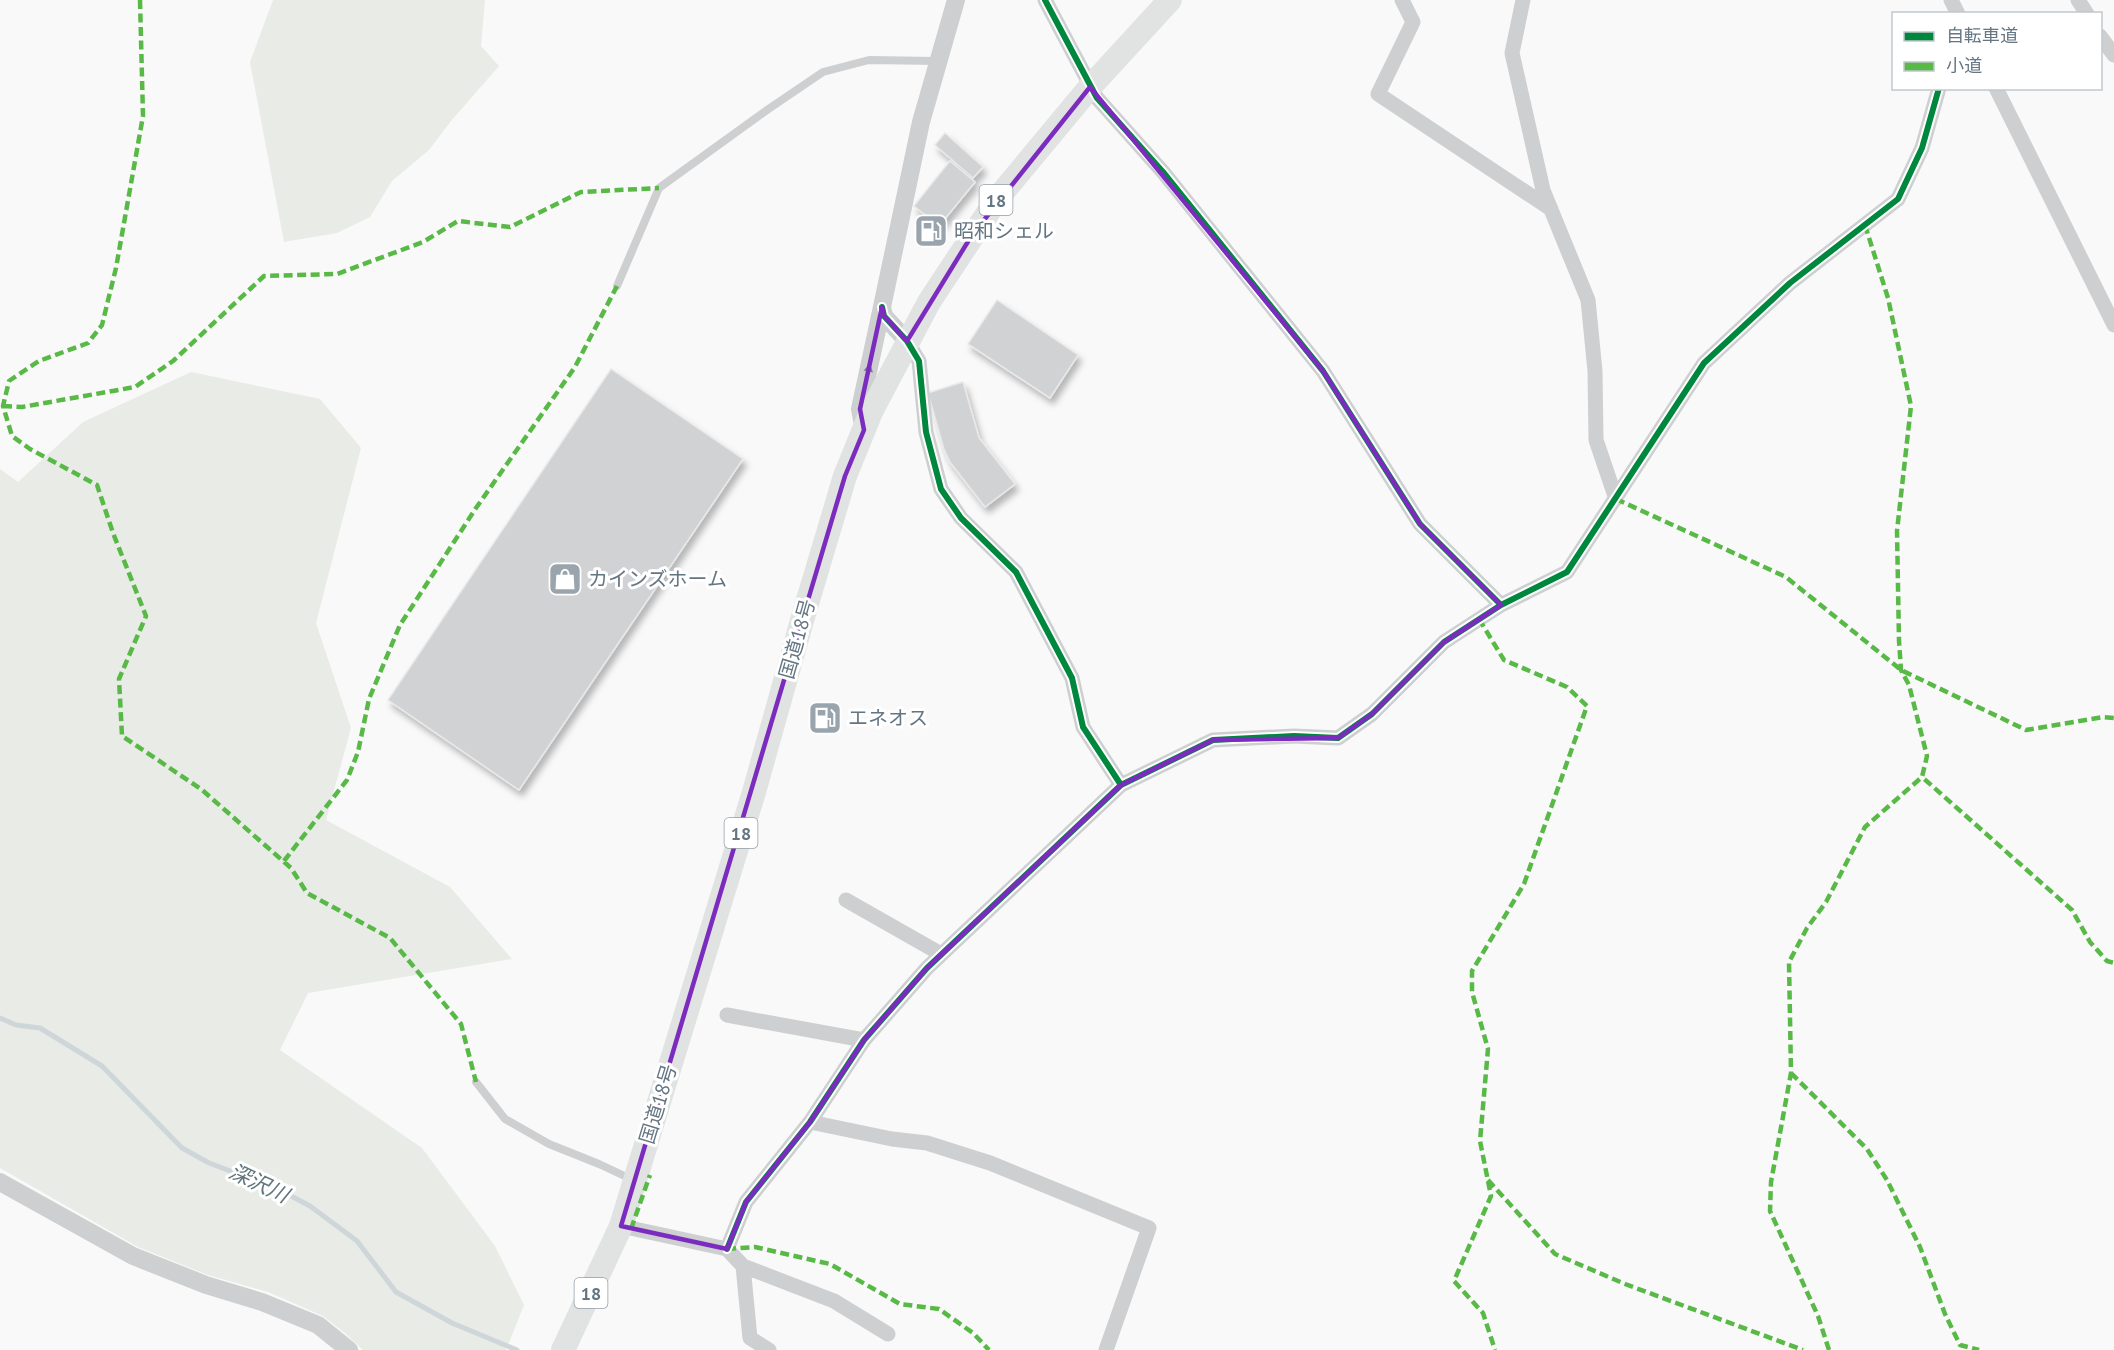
<svg xmlns="http://www.w3.org/2000/svg" width="2114" height="1350" font-family="'PT Sans','Noto Sans JP',sans-serif">
	<style>
		.green { fill: #e8ebe6 }
		.lines { fill: none; stroke-linecap: round; stroke-linejoin: round }
		.stream { stroke: #ced6d9; stroke-width: 5 }
		.building { fill: #d0d2d3; stroke: #e8e8e8; stroke-width: 1.5; filter: url(#shadow) }
		.service { stroke: #cecfd0; stroke-width: 8 }
		.minor { stroke: #cecfd0; stroke-width: 15 }
		.tertiary { stroke: #cecfd0; stroke-width: 18 }
		.trunk { stroke: #e1e2e2; stroke-width: 24 }
		.quiet { stroke: #58b947; stroke-width: 4.5; stroke-dasharray: 9 4.5; stroke-linecap: butt }
		.cycleway-casing { stroke: #fff; stroke-width: 10 }
		.cycleway { stroke: #00873e; stroke-width: 6 }
		.oneway { fill: #707f8b }
		.marked { fill: none; stroke: #7b2cbf; stroke-width: 4.5; stroke-linejoin: round }
		.labels { text-anchor: middle; dominant-baseline: central; stroke-width: 6; stroke-linejoin: round; paint-order: stroke }
		.shield { fill: #fff; stroke: #939fa8; stroke-width: 1.5 }
		.shield-label { font-size: 18px; font-weight: bold; fill: #657683 }
		.poi-label { font-size: 20px; fill: #657683; stroke: #fff; text-anchor: start }
		.street-label { font-size: 20px; fill: #657683; stroke: #fff }
		.water-label { font-size: 21px; font-style: italic; fill: #60757c; stroke: #fff }
	</style>
	<defs>
		<filter id="shadow"><feDropShadow dx="3.5" dy="6" stdDeviation="3" flood-color="#0004"/></filter>
	</defs>
	<rect width="100%" height="100%" fill="#f9f9f9"/>
	<!-- green -->
	<path class="green" d="M 273,0 L 485,0 L 481,46 L 499,66 L 451,121 L 429,150 L 392,181 L 370,217 L 337,233 L 284,242 L 250,62 Z
		M 191,372 L 320,399 L 361,448 L 316,623 L 351,728 L 326,820 L 450,887 L 512,959 L 308,993 L 280,1050 L 422,1148 L 495,1246 L 524,1305 L 506,1350 L 363,1350 L 346,1334 L 323,1316 L 268,1292 L 208,1275 L 138,1247 L 0,1168 L 0,469 L 18,482 L 83,422 Z"/>
	<g class="lines">
		<!-- stream -->
		<path class="stream" d="M 0,1018 L 16,1025 L 40,1028 L 102,1066 L 182,1148 L 209,1163 L 276,1188 L 310,1206 L 357,1241 L 396,1292 L 452,1323 L 517,1350"/>
	</g>
	<!-- building -->
	<path class="building" d="M 945,133 L 983,167 L 973,178 L 935,145 Z
		M 950,161 L 975,182 L 939,226 L 914,206 Z
		M 997,300 L 1078,355 L 1050,398 L 968,344 Z
		M 611,369 L 743,459 L 519,790 L 388,700 Z
		M 963,382 L 979,438 L 1015,484 L 985,507 L 950,462 L 944,449 L 928,393 Z"/>
	<g class="lines">
		<!-- service -->
		<path class="service" d="M 617,286 L 659,188 L 767,110 L 823,72 L 869,60 L 937,61
			M 476,1082 L 505,1119 L 549,1144 L 599,1164 L 631,1179"/>
		<!-- minor -->
		<path class="minor" d="M 1045,0 L 1097,98 L 1163,172 L 1323,371 L 1420,524 L 1501,605
			M 1402,0 L 1413,22 L 1378,94 L 1551,209
			M 1523,0 L 1512,53 L 1543,190 L 1588,300 L 1595,371 L 1596,440 L 1616,499
			M 1951,0 L 1958,14
			M 2078,0 L 2087,14
			M 2100,36 L 2114,55
			M 1996,88 L 2114,325
			M 907,341 L 919,361 L 926,432 L 941,489 L 961,518 L 1016,572 L 1072,678 L 1083,727 L 1121,785
			M 846,900 L 941,954
			M 727,1015 L 864,1040
			M 810,1122 L 892,1139 L 927,1143 L 990,1163 L 1149,1228 L 1106,1350
			M 621,1226 L 727,1249 L 743,1266 L 834,1301 L 888,1334
			M 727,1249 L 746,1202 L 810,1122 L 864,1040 L 927,968 L 1121,785 L 1213,740 L 1294,736 L 1338,738 L 1372,714 L 1444,642 L 1501,605 L 1567,572 L 1704,363 L 1790,283 L 1898,199 L 1922,148 L 1939,88
			M 743,1266 L 750,1338 L 769,1350"/>
		<!-- tertiary -->
		<path class="tertiary" d="M 882,307 L 884,316 L 907,341
			M 864,430 L 860,409 L 882,307 L 921,122 L 956,0
			M 0,1182 L 133,1256 L 206,1285 L 262,1302 L 318,1325 L 349,1350"/>
		<!-- trunk -->
		<path class="trunk" d="M 563,1350 L 621,1226 L 754,792 L 803,617 L 845,476 L 871,412 L 929,302 L 997,199 L 1090,87 L 1170,0"/>
		<!-- quiet -->
		<path class="quiet" d="M 140,0 L 143,116 L 116,268 L 102,325 L 88,343 L 39,361 L 9,381 L 3,406 L 12,436 L 30,449 L 97,485 L 113,533 L 146,616 L 119,679 L 122,736 L 201,789 L 291,868 L 307,893 L 390,938 L 461,1024 L 476,1082
			M 1865,225 L 1888,298 L 1911,406 L 1897,531 L 1899,641 L 1901,670 L 1909,685 L 1927,756 L 1922,777 L 2072,910 L 2090,942 L 2107,961 L 2114,963
			M 3,406 L 22,407 L 135,387 L 173,361 L 264,276 L 337,274 L 423,242 L 458,221 L 510,227 L 581,192 L 659,188
			M 1616,499 L 1786,577 L 1901,670 L 2026,730 L 2103,717 L 2114,718
			M 1479,619 L 1504,660 L 1567,687 L 1587,706 L 1524,884 L 1472,971 L 1472,992 L 1488,1049 L 1480,1141 L 1491,1196 L 1454,1281 L 1483,1313 L 1495,1350
			M 284,861 L 347,780 L 358,752 L 369,699 L 400,625 L 476,508 L 575,367 L 617,286
			M 1791,1073 L 1867,1149 L 1887,1180 L 1920,1247 L 1945,1314 L 1960,1345 L 1979,1350
			M 1488,1180 L 1555,1254 L 1625,1284 L 1803,1350
			M 631,1229 L 650,1175
			M 727,1249 L 755,1247 L 830,1264 L 900,1304 L 939,1309 L 973,1333 L 989,1350
			M 1829,1350 L 1818,1316 L 1770,1211 L 1771,1182 L 1791,1073 L 1789,962 L 1807,928 L 1826,902 L 1865,827 L 1922,777"/>
		<defs>
			<path id="cycleway" d="M 1045,0 L 1097,98 L 1163,172 L 1323,371 L 1420,524 L 1501,605
				M 882,307 L 884,316 L 907,341 L 919,361 L 926,432 L 941,489 L 961,518 L 1016,572 L 1072,678 L 1083,727 L 1121,785
				M 727,1249 L 746,1202 L 810,1122 L 864,1040 L 927,968 L 1121,785 L 1213,740 L 1294,736 L 1338,738 L 1372,714 L 1444,642 L 1501,605 L 1567,572 L 1704,363 L 1790,283 L 1898,199 L 1922,148 L 1939,88"/>
		</defs>
		<!-- cycleway casing -->
		<use href="#cycleway" class="cycleway-casing"/>
		<!-- cycleway -->
		<use href="#cycleway" class="cycleway"/>
	</g>
	<!-- one-way arrows -->
	<defs><path id="oneway-solid" d="M-6-.8H1V-3.2L6.5 0L1 3.2V.8H-6Z" transform="scale(1.5)"/></defs>
	<use class="oneway" href="#oneway-solid" transform="translate(868 373) rotate(-78)"/>
	<!-- marked area -->
	<path class="marked" d="M 1090,87 L 1323,371 L 1420,524 L 1501,605 L 1444,642 L 1372,714 L 1338,738 L 1213,740 L 1121,785 L 927,968 L 864,1040 L 810,1122 L 746,1202 L 727,1249 L 621,1226 L 845,476 L 864,430 L 860,409 L 882,307 L 884,316 L 907,341 L 972,235 Z"/>
	<!-- icons -->
	<defs>
		<symbol id="fuel-square" viewBox="-11 -11 22 22"><rect x="-9" y="-9" width="18" height="18" rx="4" fill="#99a4ac" stroke="#fff"/><path d="M-5.5-6h7V0h2V4h1.3V-2.5L3-4.5l.8-.8L6-3V5H2.5V1h-1V6h-7ZM-4.2-4.7v3.2H.2V-4.7Z" fill="#fff"/></symbol>
		<symbol id="shop-square" viewBox="-11 -11 22 22"><rect x="-9" y="-9" width="18" height="18" rx="4" fill="#99a4ac" stroke="#fff"/><path d="M-5-2.5h2.3a2.7 3.5 0 0 1 5.4 0H5L5.5 6h-11ZM-1.5-2.5h3a1.5 2.3 0 0 0-3 0Z" fill="#fff"/></symbol>
	</defs>
	<g fill-rule="evenodd">
		<use href="#fuel-square" x="912" y="212" width="38" height="38"/>
		<use href="#shop-square" x="546" y="560" width="38" height="38"/>
		<use href="#fuel-square" x="806" y="699" width="38" height="38"/>
	</g>
	<g class="labels">
		<!-- shield labels -->
		<g class="shield">
			<rect x="979.5" y="185" width="33" height="30" rx="4.5"/>
			<rect x="724.5" y="818" width="33" height="30" rx="4.5"/>
			<rect x="574.5" y="1278" width="33" height="30" rx="4.5"/>
		</g>
		<g class="shield-label">
			<text x="996" y="200">18</text>
			<text x="741" y="833">18</text>
			<text x="591" y="1293">18</text>
		</g>
		<!-- poi labels -->
		<g class="poi-label">
			<text x="954" y="231">昭和シェル</text>
			<text x="588" y="579">カインズホーム</text>
			<text x="848" y="718">エネオス</text>
		</g>
		<!-- street labels -->
		<g class="street-label">
			<text transform="translate(797 639) rotate(-74)">国道18号</text>
			<text transform="translate(658 1104) rotate(-73)">国道18号</text>
		</g>
		<!-- water labels -->
		<g class="water-label">
			<text transform="translate(259 1183) rotate(25)">深沢川</text>
		</g>
	</g>
	<!-- legend -->
	<rect x="1892" y="12" width="210" height="78" fill="#ffffff" stroke="#c1c8cd" stroke-width="1.5"/>
	<rect x="1904" y="32" width="30" height="9" fill="#00873e" stroke="#c1c8cd" stroke-width="1.5"/>
	<text x="1946" y="42" font-size="18" fill="#657683">自転車道</text>
	<rect x="1904" y="62" width="30" height="9" fill="#58b947" stroke="#c1c8cd" stroke-width="1.5"/>
	<text x="1946" y="72" font-size="18" fill="#657683">小道</text>
</svg>
